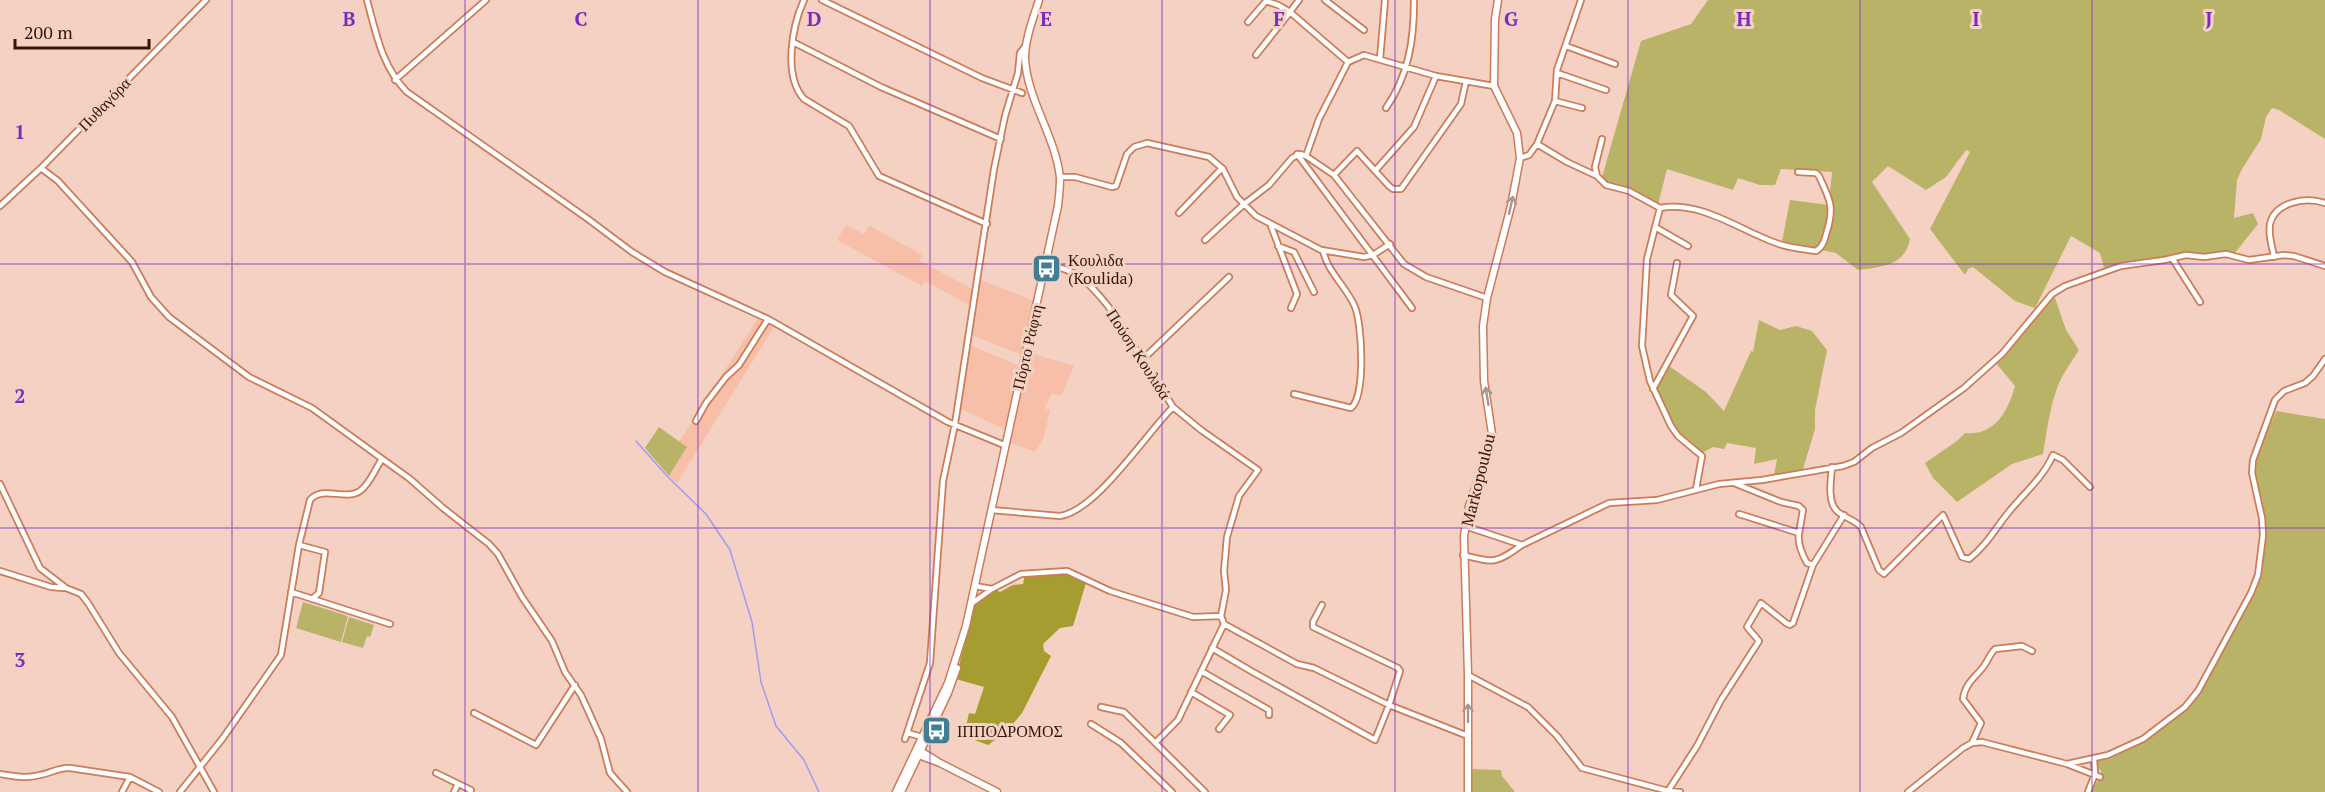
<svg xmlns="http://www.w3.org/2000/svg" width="2325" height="792" font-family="'PT Serif',serif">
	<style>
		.built { fill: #f7bfa7 }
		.green { fill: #b9b368 }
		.forest { fill: #a69d31 }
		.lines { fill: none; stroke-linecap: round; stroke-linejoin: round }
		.stream { stroke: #9e9bf3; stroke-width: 1.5 }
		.street-casing { stroke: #cb7c59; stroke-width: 8 }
		.secondary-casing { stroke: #cb7c59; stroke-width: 9 }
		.street { stroke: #fff; stroke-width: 4.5 }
		.secondary { stroke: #fff; stroke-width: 6 }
		.oneway { stroke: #a49690 }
		.grid { fill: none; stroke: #7b2cbf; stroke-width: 1.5; stroke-opacity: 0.55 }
		.labels { text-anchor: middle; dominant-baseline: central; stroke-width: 6; stroke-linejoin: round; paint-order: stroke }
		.street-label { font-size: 16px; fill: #351608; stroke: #f4d1c2 }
		.poi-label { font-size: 16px; fill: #351608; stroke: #f4d1c2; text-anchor: start }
		.grid-label { font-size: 20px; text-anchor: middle; font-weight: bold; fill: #7b2cbf; stroke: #f4d1c2; stroke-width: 6; stroke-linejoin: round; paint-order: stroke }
	</style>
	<rect width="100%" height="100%" fill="#f4d1c2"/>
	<!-- built -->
	<path class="built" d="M 846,225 L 864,234 L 869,225 L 922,255 L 920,261 L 974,290 L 971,306 L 925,281 L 922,286 L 837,240 Z
		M 981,280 L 1034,301 L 1022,355 L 972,335 Z
		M 760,315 L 776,324 L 677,483 L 669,476 L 687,448 L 679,442 Z
		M 970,345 L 1020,366 L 1004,429 L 959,408 Z
		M 1030,353 L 1074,366 L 1061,396 L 1051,394 L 1045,408 L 1050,411 L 1043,439 L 1035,452 L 1009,442 Z"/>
	<!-- green -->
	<path class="green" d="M 1708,0 L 2325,0 L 2325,139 L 2279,110 L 2272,108 L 2266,117 L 2261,139 L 2242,169 L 2237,180 L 2234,218 L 2253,213 L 2258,224 L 2234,254 L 2208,255 L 2188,253 L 2104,268 L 2100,253 L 2071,236 L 2035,308 L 2015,301 L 1973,267 L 1968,269 L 1965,275 L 1930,229 L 1970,152 L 1966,150 L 1946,177 L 1926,190 L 1888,166 L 1872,182 L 1910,239 C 1905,266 1881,267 1858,270 L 1836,253 L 1782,242 L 1790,200 L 1829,205 L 1832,172 L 1781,169 L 1775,185 L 1760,185 L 1738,178 L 1733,190 L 1667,169 L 1658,205 L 1634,190 L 1613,186 L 1602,177 L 1641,41 L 1691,24 Z
		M 2054,295 L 2066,330 L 2079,350 C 2072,361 2064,372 2059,383 C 2050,405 2047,430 2043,454 L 2012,464 L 1957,502 L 1933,478 L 1925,463 L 1957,441 L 1965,433 C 1995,436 2008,411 2015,386 L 1995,362 L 2021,335 Z
		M 1759,320 L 1780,330 L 1796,326 L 1812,331 L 1827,350 L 1815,410 L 1815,429 L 1803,469 L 1774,475 L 1777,459 L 1754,464 L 1756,448 L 1727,443 L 1724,449 L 1713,447 L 1702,453 C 1675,433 1670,420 1655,391 L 1669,366 L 1706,392 L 1724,411 L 1751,351 L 1753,352 Z
		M 2276,411 L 2325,419 L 2325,792 L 2090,792 L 2100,777 L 2101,771 L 2097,767 L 2097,760 L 2110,759 L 2145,740 L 2188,707 L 2252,594 L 2265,535 L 2252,466 Z
		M 659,427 L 687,447 L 669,476 L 645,448 Z
		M 303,602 L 348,616 L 341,642 L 296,628 Z
		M 349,617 L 374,625 L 370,637 L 367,636 L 363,648 L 342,642 Z
		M 1470,769 L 1501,770 L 1502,776 L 1515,792 L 1470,792 Z"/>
	<!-- forest -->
	<path class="forest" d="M 1067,573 L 1086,583 L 1073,626 L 1060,628 L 1043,644 L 1044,651 L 1051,656 L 1022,713 L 1007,731 L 988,745 L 964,736 L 969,713 L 975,714 L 984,687 L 956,679 L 973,604 L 994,589 L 1000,592 L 1013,585 L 1023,584 L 1025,575 Z"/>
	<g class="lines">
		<!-- stream -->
		<path class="stream" d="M 636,441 L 667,476 L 706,514 L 730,550 L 752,622 L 761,682 L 776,726 L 804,760 L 819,792"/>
		<defs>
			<path id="street" d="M 367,0 C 376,33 382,67 407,92 L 588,219 L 632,252 L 665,272 L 768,319 L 948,422 L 1004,445
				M 804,0 C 792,26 783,76 804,99 L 849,126 L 879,176 L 987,224
				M 822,0 L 982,78 L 1022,93
				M 1299,0 L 1290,12 L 1348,62 L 1364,55 L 1436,76 L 1494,86
				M 1325,0 L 1364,30
				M 1248,22 L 1266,1 L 1278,5 L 1290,12 L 1256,55
				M 793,42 L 881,87 L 1001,139
				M 1566,46 L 1615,64
				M 1380,59 L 1385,0
				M 1557,73 L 1606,90
				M 395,80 L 486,0
				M 1555,101 L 1582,108
				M 1386,108 C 1409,75 1414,39 1414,0
				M 1537,144 L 1555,101 L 1557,70 L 1581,0
				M 1297,154 L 1412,308
				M 1306,156 L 1319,119 L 1348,62
				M 1520,158 L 1529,155 L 1537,144 L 1567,162 L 1597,176 L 1606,185 L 1629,191 L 1660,208
				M 41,168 L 58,181 L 132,262 L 151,297 L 169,317 L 249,377 L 312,408 L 410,479 L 443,508 L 489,544 L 498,554 L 522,597 L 552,641 L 565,672 L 581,695 L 592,719 L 601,739 L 610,773 L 627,792
				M 1375,171 L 1414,127 L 1436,76
				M 1334,175 L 1357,151 L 1389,186 L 1393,189 L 1401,189 L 1461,104 L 1466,81
				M 1597,176 L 1595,167 L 1602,139
				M 1060,177 L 1075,177 L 1112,187 L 1116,186 L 1127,154 L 1134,147 L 1147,143 L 1209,157 L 1223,169 L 1237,197 L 1256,216 L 1321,250 L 1364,257 L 1373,255 L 1390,244
				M 0,206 L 41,168 L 206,0
				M 1179,213 L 1222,168
				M 1271,226 L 1297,294 L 1291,308
				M 1655,227 L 1688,246
				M 1205,240 L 1243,205 L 1269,185 L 1292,158 L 1300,154 L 1306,156 L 1334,175 L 1404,264 L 1426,277 L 1487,298
				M 1278,246 L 1294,252 L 1314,292
				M 2274,257 C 2272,245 2268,236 2270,224 C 2275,201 2307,197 2325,203
				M 2172,258 L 2200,302
				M 1046,264 C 1080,271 1087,281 1108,306 L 1173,407
				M 1143,359 L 1229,277
				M 1653,389 L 1693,316 L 1671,295 L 1677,263
				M 1294,394 L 1351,408 C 1366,396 1362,324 1355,307 C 1347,287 1327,272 1323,250
				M 696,421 L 706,403 L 726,377 L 739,365 L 768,319
				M 1832,467 C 1831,479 1827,502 1837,511 C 1844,518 1854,519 1861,527 L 1879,570 L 1884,574 L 1943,515 L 1962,557 L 1969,559 C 1986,546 1995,529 2008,513 C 2024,493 2043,478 2053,455 L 2063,460 L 2090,487
				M 1734,483 L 1781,502 L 1799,506 L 1803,510 L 1799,533 L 1739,514
				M 0,484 L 40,568 L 66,588 L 81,594 L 88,603 L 119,653 L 172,717 L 214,792
				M 1696,489 L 1702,456 L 1678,436 L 1671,426 L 1650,381 L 1642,346 L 1647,259 L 1660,208 C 1702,200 1742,232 1779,244 C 1791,248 1803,249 1816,251 C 1823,247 1825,239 1827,231 C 1835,205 1829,199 1819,176 L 1816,173 L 1798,172
				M 299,545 L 325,552 L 319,593 L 312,599
				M 1522,545 L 1609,503 L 1657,500 L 1719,484 L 1762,480 L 1843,466 L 1854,462 L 1872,448 L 1901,433 L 1964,388 L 2002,354 L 2052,294 L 2065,286 L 2121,266 L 2164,260 L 2186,255 L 2204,257 L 2226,254 L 2249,260 L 2284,255 L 2294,256 L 2325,266
				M 1463,555 C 1495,563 1495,564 1522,545 L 1465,526
				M 1813,565 L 1844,515
				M 0,571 L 51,587 L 64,588
				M 975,586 L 992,589
				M 291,592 L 390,624
				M 971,604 L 992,589 L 1021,574 L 1067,571 L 1110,591 L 1193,617 L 1221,616 L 1226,590 L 1224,571 L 1227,537 L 1239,496 L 1258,470 L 1201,430 L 1173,407 C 1146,434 1096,511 1060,516 L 991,510
				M 1221,616 L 1224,624 L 1297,664 L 1314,668 L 1389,705 L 1468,736
				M 1212,648 L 1251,671 L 1375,740 L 1389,705 L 1400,671 L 1398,668 L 1313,627 L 1313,622 L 1322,605
				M 1201,671 L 1269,710 L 1269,715
				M 1468,675 L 1528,707 L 1557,736 L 1582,768 L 1668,791 L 1680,792
				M 1191,692 L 1230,715 L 1219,729
				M 1101,707 L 1124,712 L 1205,792
				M 474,713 L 536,745 L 575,685
				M 1091,724 L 1121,743 L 1172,792
				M 908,733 L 922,737
				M 905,739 L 930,663 L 943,481 L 955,424 L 994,169 L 1005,116 L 1018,73 L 1020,53 L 1026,45
				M 1156,742 L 1178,720 L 1224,624
				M 1972,743 L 1981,723 L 1963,699 C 1965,683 1976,677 1984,666 C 1988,660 1990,654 1995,649 L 2022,646 L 2032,651
				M 2067,764 L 2108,755 L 2143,739 L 2185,707 L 2198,691 L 2251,593 L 2258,575 L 2263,535 L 2262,518 L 2252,473 L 2253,460 L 2275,400 L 2284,391 L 2305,383 L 2313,376 L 2325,359
				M 436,773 L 471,790 L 470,792
				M 0,774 C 14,776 26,779 40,775 C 51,773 59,767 70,768 L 130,777 L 159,792
				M 1668,791 L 1697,746 L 1721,700 L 1759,641 L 1747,627 L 1761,603 L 1786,623 L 1790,625 L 1793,623 L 1813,565 L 1807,563 C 1802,554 1797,543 1799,533
				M 122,792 L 130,777
				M 180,792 L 223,738 L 281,655 L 299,545 L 310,500 C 322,485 346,501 360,491 C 370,484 375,469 382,459
				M 454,792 L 458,784
				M 1908,792 L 1963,748 L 1972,743 L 1982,742 L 2067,764 L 2100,777
				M 2088,792 L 2095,774 L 2094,760"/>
			<path id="secondary" d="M 917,749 L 937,761
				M 916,754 L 940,763 L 997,792
				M 896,792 L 948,683 L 966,626 L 1058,206 C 1059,197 1060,188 1060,178 C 1056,137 1027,100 1025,58 C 1025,39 1033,19 1039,0
				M 901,792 L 948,693 L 957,668
				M 1468,792 L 1468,675 L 1464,536 L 1469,506 L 1489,448 L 1492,434 L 1484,381 L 1483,326 L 1487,298 L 1511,206 L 1520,158 L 1517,133 L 1494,86 L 1495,19 L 1498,0"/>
		</defs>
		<!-- street casing -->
		<use href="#street" class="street-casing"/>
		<!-- secondary casing -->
		<use href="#secondary" class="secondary-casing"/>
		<!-- street -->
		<use href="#street" class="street"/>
		<!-- secondary -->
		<use href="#secondary" class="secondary"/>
	</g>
	<!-- one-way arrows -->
	<defs><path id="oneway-shaft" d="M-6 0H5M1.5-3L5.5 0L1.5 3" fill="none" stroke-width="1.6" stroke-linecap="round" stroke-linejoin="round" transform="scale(1.5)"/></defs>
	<g class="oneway">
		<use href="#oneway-shaft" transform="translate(1511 205) rotate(-77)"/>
		<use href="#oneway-shaft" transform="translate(1487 396) rotate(-99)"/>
		<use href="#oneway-shaft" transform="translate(1468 713) rotate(-90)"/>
	</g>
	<!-- grid -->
	<path class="grid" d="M 232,0 L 232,792M 465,0 L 465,792M 698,0 L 698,792M 930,0 L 930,792M 1162,0 L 1162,792M 1395,0 L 1395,792M 1628,0 L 1628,792M 1860,0 L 1860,792M 2092,0 L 2092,792M 0,264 L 2325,264M 0,528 L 2325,528"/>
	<!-- icons -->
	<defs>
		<symbol id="bus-square" viewBox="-11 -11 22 22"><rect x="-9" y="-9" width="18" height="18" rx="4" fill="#417e95" stroke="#f4d1c2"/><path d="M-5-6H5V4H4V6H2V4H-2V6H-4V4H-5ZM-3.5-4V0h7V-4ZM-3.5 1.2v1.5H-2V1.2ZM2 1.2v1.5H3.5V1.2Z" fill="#fff"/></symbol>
	</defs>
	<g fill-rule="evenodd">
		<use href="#bus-square" x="1030" y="252" width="33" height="33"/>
		<use href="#bus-square" x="920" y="714" width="33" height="33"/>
	</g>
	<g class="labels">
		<!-- street labels -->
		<g class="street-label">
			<text transform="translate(104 104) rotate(-46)">Πυθαγόρα</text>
			<text transform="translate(1027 347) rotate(-77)">Πόρτο Ράφτη</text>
			<text transform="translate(1139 354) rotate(57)">Πούση Κουλιδά</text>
			<text transform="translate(1478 480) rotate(-76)">Markopoulou</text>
		</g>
		<!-- poi labels -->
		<g class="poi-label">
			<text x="1068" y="260">Κουλιδα<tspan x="1068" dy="18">(Koulida)</tspan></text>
			<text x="957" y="731">ΙΠΠΟΔΡΟΜΟΣ</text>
		</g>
	</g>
	<g class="grid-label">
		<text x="349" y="26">B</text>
		<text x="581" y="26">C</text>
		<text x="814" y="26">D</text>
		<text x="1046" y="26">E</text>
		<text x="1279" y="26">F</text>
		<text x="1511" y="26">G</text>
		<text x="1744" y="26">H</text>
		<text x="1976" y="26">I</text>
		<text x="2209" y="26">J</text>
		<text x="20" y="139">1</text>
		<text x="20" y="403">2</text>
		<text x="20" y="667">3</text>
	</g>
	<!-- scale -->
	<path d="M15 39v9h134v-9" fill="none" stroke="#351608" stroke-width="3"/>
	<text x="24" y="39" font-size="18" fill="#351608" stroke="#f4d1c2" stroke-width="4.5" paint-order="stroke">200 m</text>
</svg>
